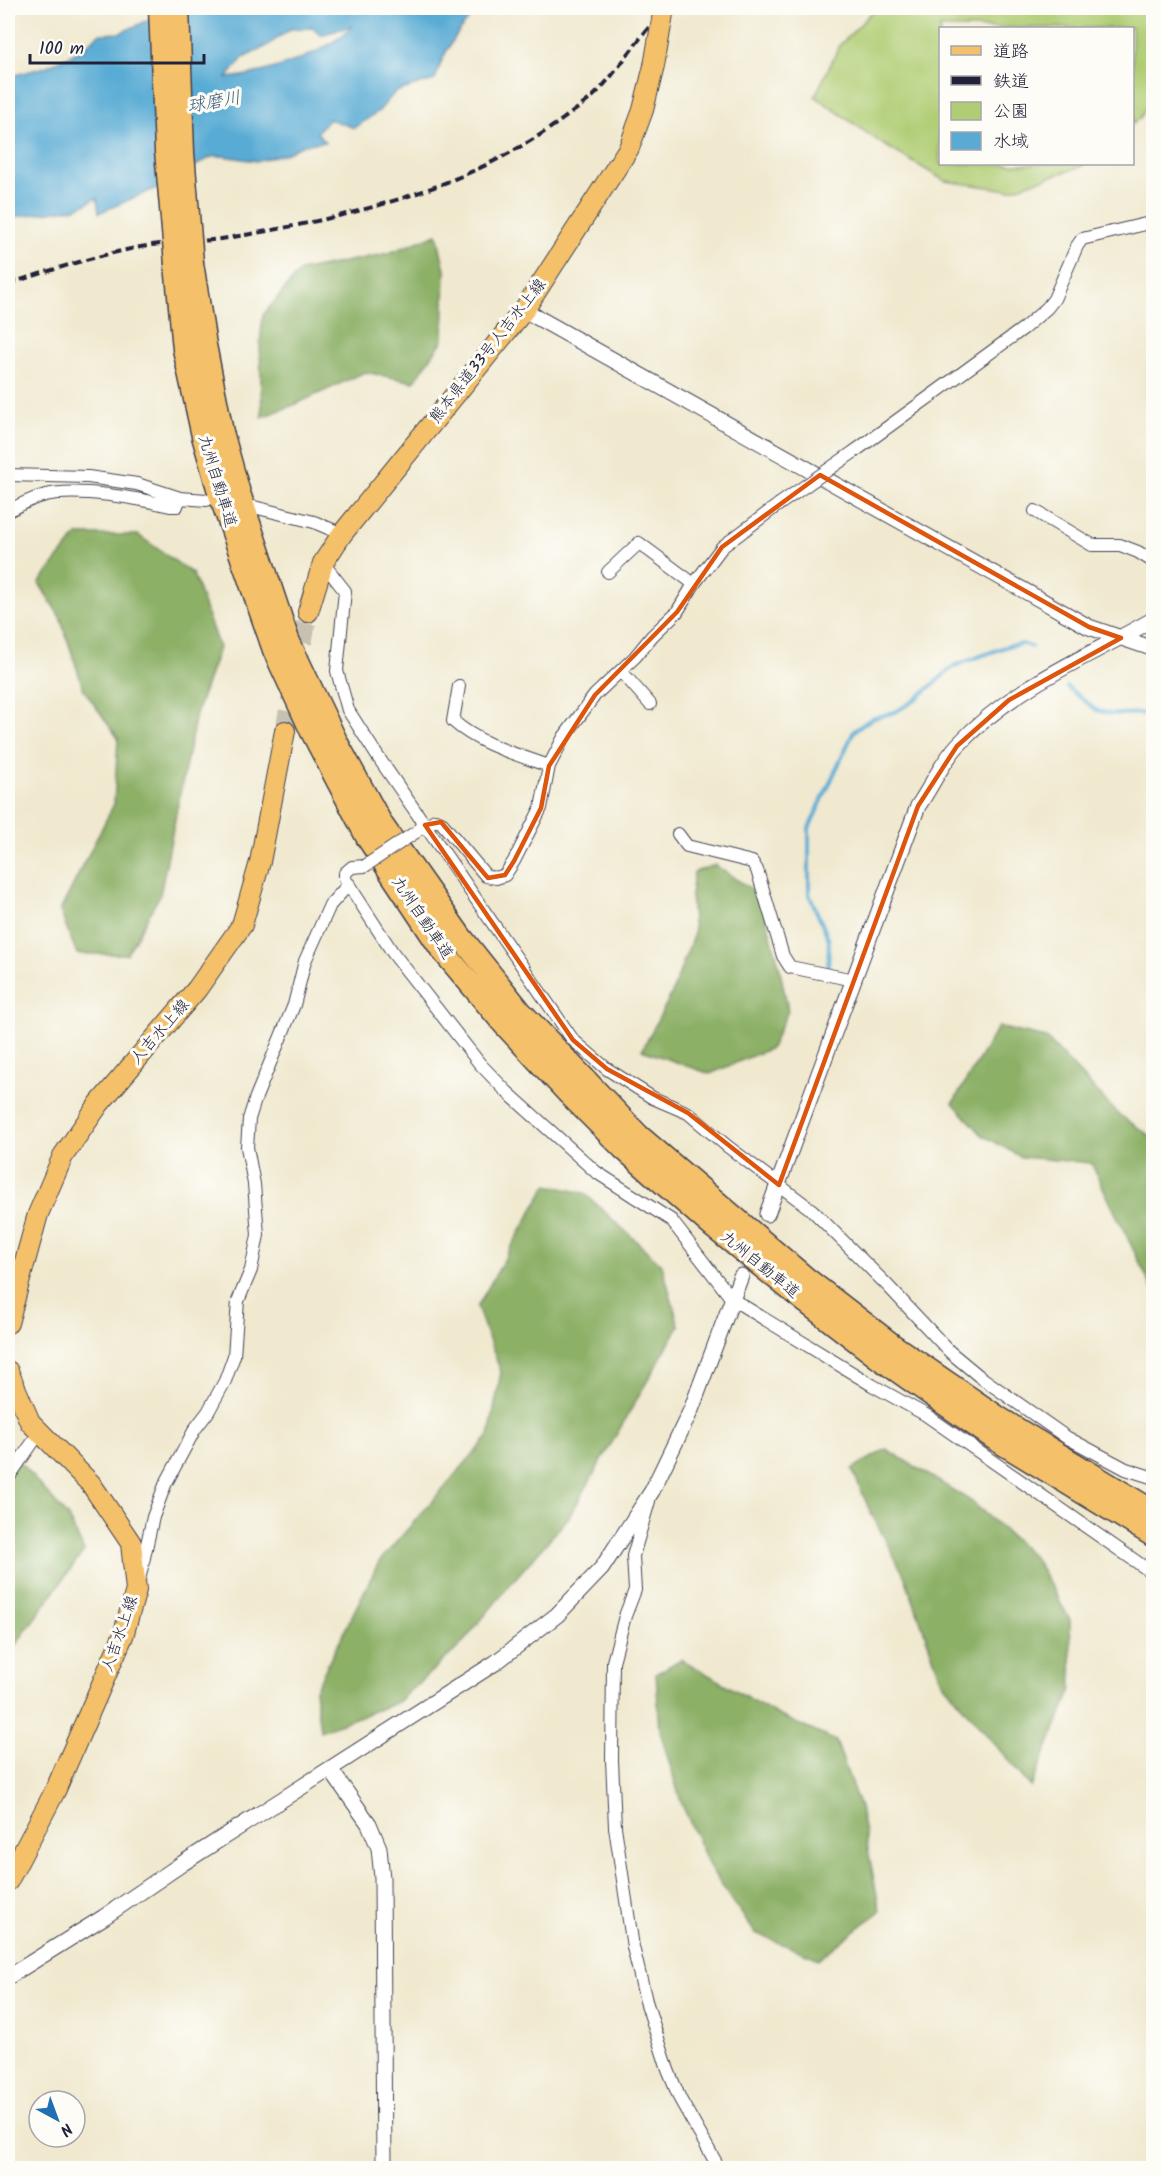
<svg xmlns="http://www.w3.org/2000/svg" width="1161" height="2176" font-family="Kalam,'Klee One',sans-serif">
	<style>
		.green { fill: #b0cd74; stroke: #697858; stroke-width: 1.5 }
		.forest { fill: #8cb066; stroke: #576950; stroke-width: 1.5 }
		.water { fill: #59abd4; stroke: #3e6688; stroke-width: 1.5; fill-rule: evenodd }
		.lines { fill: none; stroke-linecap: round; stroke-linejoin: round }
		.stream { stroke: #59abd4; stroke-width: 4 }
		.primary-tunnel { stroke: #c7c1b1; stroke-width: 20; stroke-dasharray: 20 10; stroke-linecap: butt }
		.minor-casing { stroke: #414051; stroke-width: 14 }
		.tertiary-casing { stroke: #414051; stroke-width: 17 }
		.primary-casing { stroke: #414051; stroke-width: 22 }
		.motorway-casing { stroke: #414051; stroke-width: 25 }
		.minor { stroke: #fff; stroke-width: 12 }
		.tertiary { stroke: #fff; stroke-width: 15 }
		.primary { stroke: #f4c16b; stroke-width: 20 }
		.motorway { stroke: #f4c16b; stroke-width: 22 }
		.rail { stroke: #22223b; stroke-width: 4; stroke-dasharray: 9 4.5; stroke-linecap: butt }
		.minor-bridge-casing { stroke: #414051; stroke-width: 14; stroke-linecap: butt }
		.primary-bridge-casing { stroke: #414051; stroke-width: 22; stroke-linecap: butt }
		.motorway-bridge-casing { stroke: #414051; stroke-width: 25; stroke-linecap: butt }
		.minor-bridge { stroke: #fff; stroke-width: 12 }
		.primary-bridge { stroke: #f4c16b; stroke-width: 20 }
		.motorway-bridge { stroke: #f4c16b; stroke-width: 22 }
		.marked { fill: none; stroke: #de560e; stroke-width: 4.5; stroke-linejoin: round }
		.labels { text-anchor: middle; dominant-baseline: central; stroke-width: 6; stroke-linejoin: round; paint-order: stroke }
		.street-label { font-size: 16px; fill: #22223b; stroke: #fdfcf7 }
		.water-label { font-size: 18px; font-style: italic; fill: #385978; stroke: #fdfcf7 }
	</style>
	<rect width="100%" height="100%" fill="#fdfcf7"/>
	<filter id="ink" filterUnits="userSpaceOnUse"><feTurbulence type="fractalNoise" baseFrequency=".0167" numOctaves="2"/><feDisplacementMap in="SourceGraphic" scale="12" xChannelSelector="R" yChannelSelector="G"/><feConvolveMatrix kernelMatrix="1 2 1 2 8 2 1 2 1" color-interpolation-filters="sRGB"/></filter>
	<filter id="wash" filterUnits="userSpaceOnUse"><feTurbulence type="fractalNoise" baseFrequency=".008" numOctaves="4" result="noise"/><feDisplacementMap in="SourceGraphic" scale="24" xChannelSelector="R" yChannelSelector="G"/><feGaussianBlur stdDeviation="1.35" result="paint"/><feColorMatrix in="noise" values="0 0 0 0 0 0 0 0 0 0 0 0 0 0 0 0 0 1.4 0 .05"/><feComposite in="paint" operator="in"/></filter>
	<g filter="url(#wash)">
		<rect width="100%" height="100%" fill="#f0e9cf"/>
		<!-- green -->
		<path class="green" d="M 876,8 L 1153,8 L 1153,97 L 1140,118 L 1133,124 L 1132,28 L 940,28 L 940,164 L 1085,164 L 1080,167 L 1009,190 L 945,181 L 881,143 L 815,96 L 840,45 Z"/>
		<!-- forest -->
		<path class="forest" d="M 437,234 L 445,270 L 443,340 L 414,382 L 365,372 L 294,405 L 262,417 L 260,344 L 263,315 L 300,271 L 389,253 Z
			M 77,535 L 138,535 L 193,574 L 219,648 L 196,714 L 160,895 L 127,954 L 77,954 L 60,911 L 114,804 L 118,738 L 84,690 L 60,617 L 39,583 Z
			M 715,865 L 760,895 L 779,965 L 788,1011 L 771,1048 L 710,1074 L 642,1050 L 672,993 L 694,933 L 691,895 L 694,872 Z
			M 998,1027 L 1046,1038 L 1117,1113 L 1153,1138 L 1153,1290 L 1091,1163 L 1021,1157 L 982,1135 L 953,1103 Z
			M 547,1185 L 584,1193 L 662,1265 L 679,1326 L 569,1517 L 512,1582 L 460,1646 L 396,1703 L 320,1731 L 315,1690 L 379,1562 L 489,1436 L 501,1372 L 477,1307 Z
			M 8,1449 L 68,1517 L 84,1551 L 16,1644 L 8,1648 Z
			M 886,1449 L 971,1501 L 1034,1557 L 1070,1620 L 1072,1689 L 1031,1787 L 942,1682 L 905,1577 L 870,1511 L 852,1469 Z
			M 681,1659 L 778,1715 L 836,1741 L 860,1808 L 880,1911 L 819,1959 L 755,1933 L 711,1870 L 681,1802 L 660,1731 L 656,1674 Z"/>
		<!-- water -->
		<path class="water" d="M 175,8 L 479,8 C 459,29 443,51 435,80 L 395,92 L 379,111 L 354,128 L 329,119 L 317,132 L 325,142 L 306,144 L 284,154 L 257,161 L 222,156 L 211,157 L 159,187 L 99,213 L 97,198 L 77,208 L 8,218 L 8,77 L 45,67 L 80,51 L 99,34 L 120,33 ZM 352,26 C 325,55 266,74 227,78 L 243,58 L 265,47 L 291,29 L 312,28 L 321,35 Z"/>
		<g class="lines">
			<!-- stream -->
			<path class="stream" d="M 1067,687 L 1096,710 L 1111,714 L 1154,713
				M 828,970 L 829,940 L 809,894 L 809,828 L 854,731 L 871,719 L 895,712 L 914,701 L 954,666 L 1008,646 L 1023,644 L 1031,647"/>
		</g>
	</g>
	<g filter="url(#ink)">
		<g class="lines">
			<!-- primary-tunnel -->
			<path class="primary-tunnel" d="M 285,731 L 308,612"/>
			<defs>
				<path id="minor" d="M 855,451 L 1024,328 L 1047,308 L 1054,299 L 1077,246 L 1082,239 L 1154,222
					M 8,475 L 88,477 L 137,484 L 180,498 L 207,500
					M 254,507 L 314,522 L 342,534
					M 8,511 C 20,505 32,498 46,495 C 78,488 137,498 170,506 L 177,506 L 180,498
					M 1035,511 L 1092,545 L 1120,545 L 1138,552 L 1154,562
					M 323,563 L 345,591 L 337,671 L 348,710 L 376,754 L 573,1040 L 607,1069 L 653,1098 L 688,1113 L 727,1146 L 812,1210 L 887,1285 L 950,1352 L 979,1376 L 1066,1437 L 1126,1469 L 1154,1478
					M 608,572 L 639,543 L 694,584
					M 621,671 L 650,704
					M 459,686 L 453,721 C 480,745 516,754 549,766
					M 420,829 L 435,820 L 441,822 L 486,876 L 496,878 L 505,875 L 514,861 L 541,808 L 549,766 L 564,737 L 595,695 L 635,657 L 652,636 L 677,612 L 694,584 L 722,547 L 778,505
					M 678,834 L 687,846 L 752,862 L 757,870 L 783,956 L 790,967 L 854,980
					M 365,866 L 352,867 L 345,873 L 345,879 L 393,953 L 480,1064 L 507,1092 L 596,1172 L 671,1220 L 732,1299 L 872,1385 L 926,1415 L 1154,1574
					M 8,1478 L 40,1432
					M 649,1501 L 633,1556 L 635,1590 L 625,1616 L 613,1662 L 612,1760 L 615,1827 L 633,1947 L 646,2001 L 668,2070 L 680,2099 L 719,2168
					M 139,1580 L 153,1517 L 165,1485 L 195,1429 L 208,1412 L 225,1381 L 234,1356 L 238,1301 L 251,1270 L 258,1235 L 254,1184 L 247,1147 L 249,1119 L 256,1097 L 294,1005 L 305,961 L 330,905 L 349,884"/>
				<path id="tertiary" d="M 524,310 L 1089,627 L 1154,649
					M 767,1214 L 918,806 C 931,787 942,762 958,745 C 1013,686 1086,658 1154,619
					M 330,1769 L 369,1824 L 379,1848 L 382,1878 L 384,2168
					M 8,1977 L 104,1917 L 183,1863 L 495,1663 L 557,1615 L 602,1568 L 652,1491 L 691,1410 L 741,1276"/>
				<path id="primary" d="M 308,612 L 323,563 L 342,534 L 524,310 L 629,148 L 643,110 L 654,66
					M 8,1323 L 38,1214 L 63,1156 L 99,1104 L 197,989 L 242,925 L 260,862 L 285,731
					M 8,1371 L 30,1422 L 91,1484 L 131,1543 L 136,1590 L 123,1636 L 55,1791 L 8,1881"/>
				<path id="motorway" d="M 192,263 L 205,345 L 222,432 L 239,493 L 288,640 L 337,743 L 382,825 L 461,937 L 520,1011 L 639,1136 L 808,1280 L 891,1344 L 1002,1420 L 1154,1512
					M 176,264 L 184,349 L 203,436 L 220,495 L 274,650 L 312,732 L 367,837 L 442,950 L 504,1024 L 569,1094 L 623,1148 L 712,1226 L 797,1295 L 879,1358 L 992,1437 L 1154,1536"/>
			</defs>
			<!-- minor casing -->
			<use href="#minor" class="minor-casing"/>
			<!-- tertiary casing -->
			<use href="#tertiary" class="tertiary-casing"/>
			<!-- primary casing -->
			<use href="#primary" class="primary-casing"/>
			<!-- motorway casing -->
			<use href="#motorway" class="motorway-casing"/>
			<!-- minor -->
			<use href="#minor" class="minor"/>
			<!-- tertiary -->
			<use href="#tertiary" class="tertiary"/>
			<!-- primary -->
			<use href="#primary" class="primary"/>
			<!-- motorway -->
			<use href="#motorway" class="motorway"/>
			<!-- rail -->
			<path class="rail" d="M 8,284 C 55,269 103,253 152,245 C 179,241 206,242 233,237 C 347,218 468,189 563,119 C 575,110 591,100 601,88 C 625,62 642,31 667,8"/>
			<defs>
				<path id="minor-bridge" d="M 778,505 L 855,451
					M 365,866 L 416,832"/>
				<path id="primary-bridge" d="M 654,66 L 664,8"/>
				<path id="motorway-bridge" d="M 160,8 L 166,151 L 176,264
					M 178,8 L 183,153 L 192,263"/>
			</defs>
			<!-- minor-bridge casing -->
			<use href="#minor-bridge" class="minor-bridge-casing"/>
			<!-- primary-bridge casing -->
			<use href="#primary-bridge" class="primary-bridge-casing"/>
			<!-- motorway-bridge casing -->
			<use href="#motorway-bridge" class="motorway-bridge-casing"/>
			<!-- minor-bridge -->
			<use href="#minor-bridge" class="minor-bridge"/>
			<!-- primary-bridge -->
			<use href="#primary-bridge" class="primary-bridge"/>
			<!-- motorway-bridge -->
			<use href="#motorway-bridge" class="motorway-bridge"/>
		</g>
	</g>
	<!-- marked area -->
	<path class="marked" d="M 820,475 L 1089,627 L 1121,638 L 1009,700 L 957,746 L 918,806 L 779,1185 L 688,1113 L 607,1069 L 573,1040 L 425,825 L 441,822 L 488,878 L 505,875 L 514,861 L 541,808 L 549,766 L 595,695 L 677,612 L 722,547 Z"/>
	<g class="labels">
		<!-- street labels -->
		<g class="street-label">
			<text transform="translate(488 351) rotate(-52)">熊本県道33号人吉水上線</text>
			<text transform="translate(217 481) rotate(73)">九州自動車道</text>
			<text transform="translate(422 918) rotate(56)">九州自動車道</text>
			<text transform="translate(160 1032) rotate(-49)">人吉水上線</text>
			<text transform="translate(760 1265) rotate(39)">九州自動車道</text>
			<text transform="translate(120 1634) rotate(-71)">人吉水上線</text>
		</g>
		<!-- water labels -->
		<g class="water-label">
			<text transform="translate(214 103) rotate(-10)">球磨川</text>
		</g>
	</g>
	<!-- margin -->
	<rect width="1161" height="2176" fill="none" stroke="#fdfcf7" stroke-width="30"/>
	<!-- legend -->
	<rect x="939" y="27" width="195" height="138" fill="#fdfcf7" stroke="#a5a5ac" stroke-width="1.5"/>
	<rect x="951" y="46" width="30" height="9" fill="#f4c16b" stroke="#a5a5ac" stroke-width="1.5"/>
	<text x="993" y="57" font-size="18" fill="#22223b">道路</text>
	<rect x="951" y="76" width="30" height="9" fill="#22223b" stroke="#a5a5ac" stroke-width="1.5"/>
	<text x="993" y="87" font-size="18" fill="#22223b">鉄道</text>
	<rect x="951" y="102" width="30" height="18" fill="#b0cd74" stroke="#a5a5ac" stroke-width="1.5"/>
	<text x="993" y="117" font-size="18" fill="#22223b">公園</text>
	<rect x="951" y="132" width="30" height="18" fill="#59abd4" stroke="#a5a5ac" stroke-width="1.5"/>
	<text x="993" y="147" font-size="18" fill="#22223b">水域</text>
	<!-- north arrow -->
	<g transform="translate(57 2119) rotate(139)"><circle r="28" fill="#fdfcf7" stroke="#a5a5ac" stroke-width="1.5"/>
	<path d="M0-4.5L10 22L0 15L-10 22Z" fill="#1f6fb2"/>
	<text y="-9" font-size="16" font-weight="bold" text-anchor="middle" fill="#22223b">N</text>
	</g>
	<!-- scale -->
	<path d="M30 54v9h174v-9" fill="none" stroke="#22223b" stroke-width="3"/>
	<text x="39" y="54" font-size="18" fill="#22223b" stroke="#fdfcf7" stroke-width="4.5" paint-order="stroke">100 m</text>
</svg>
